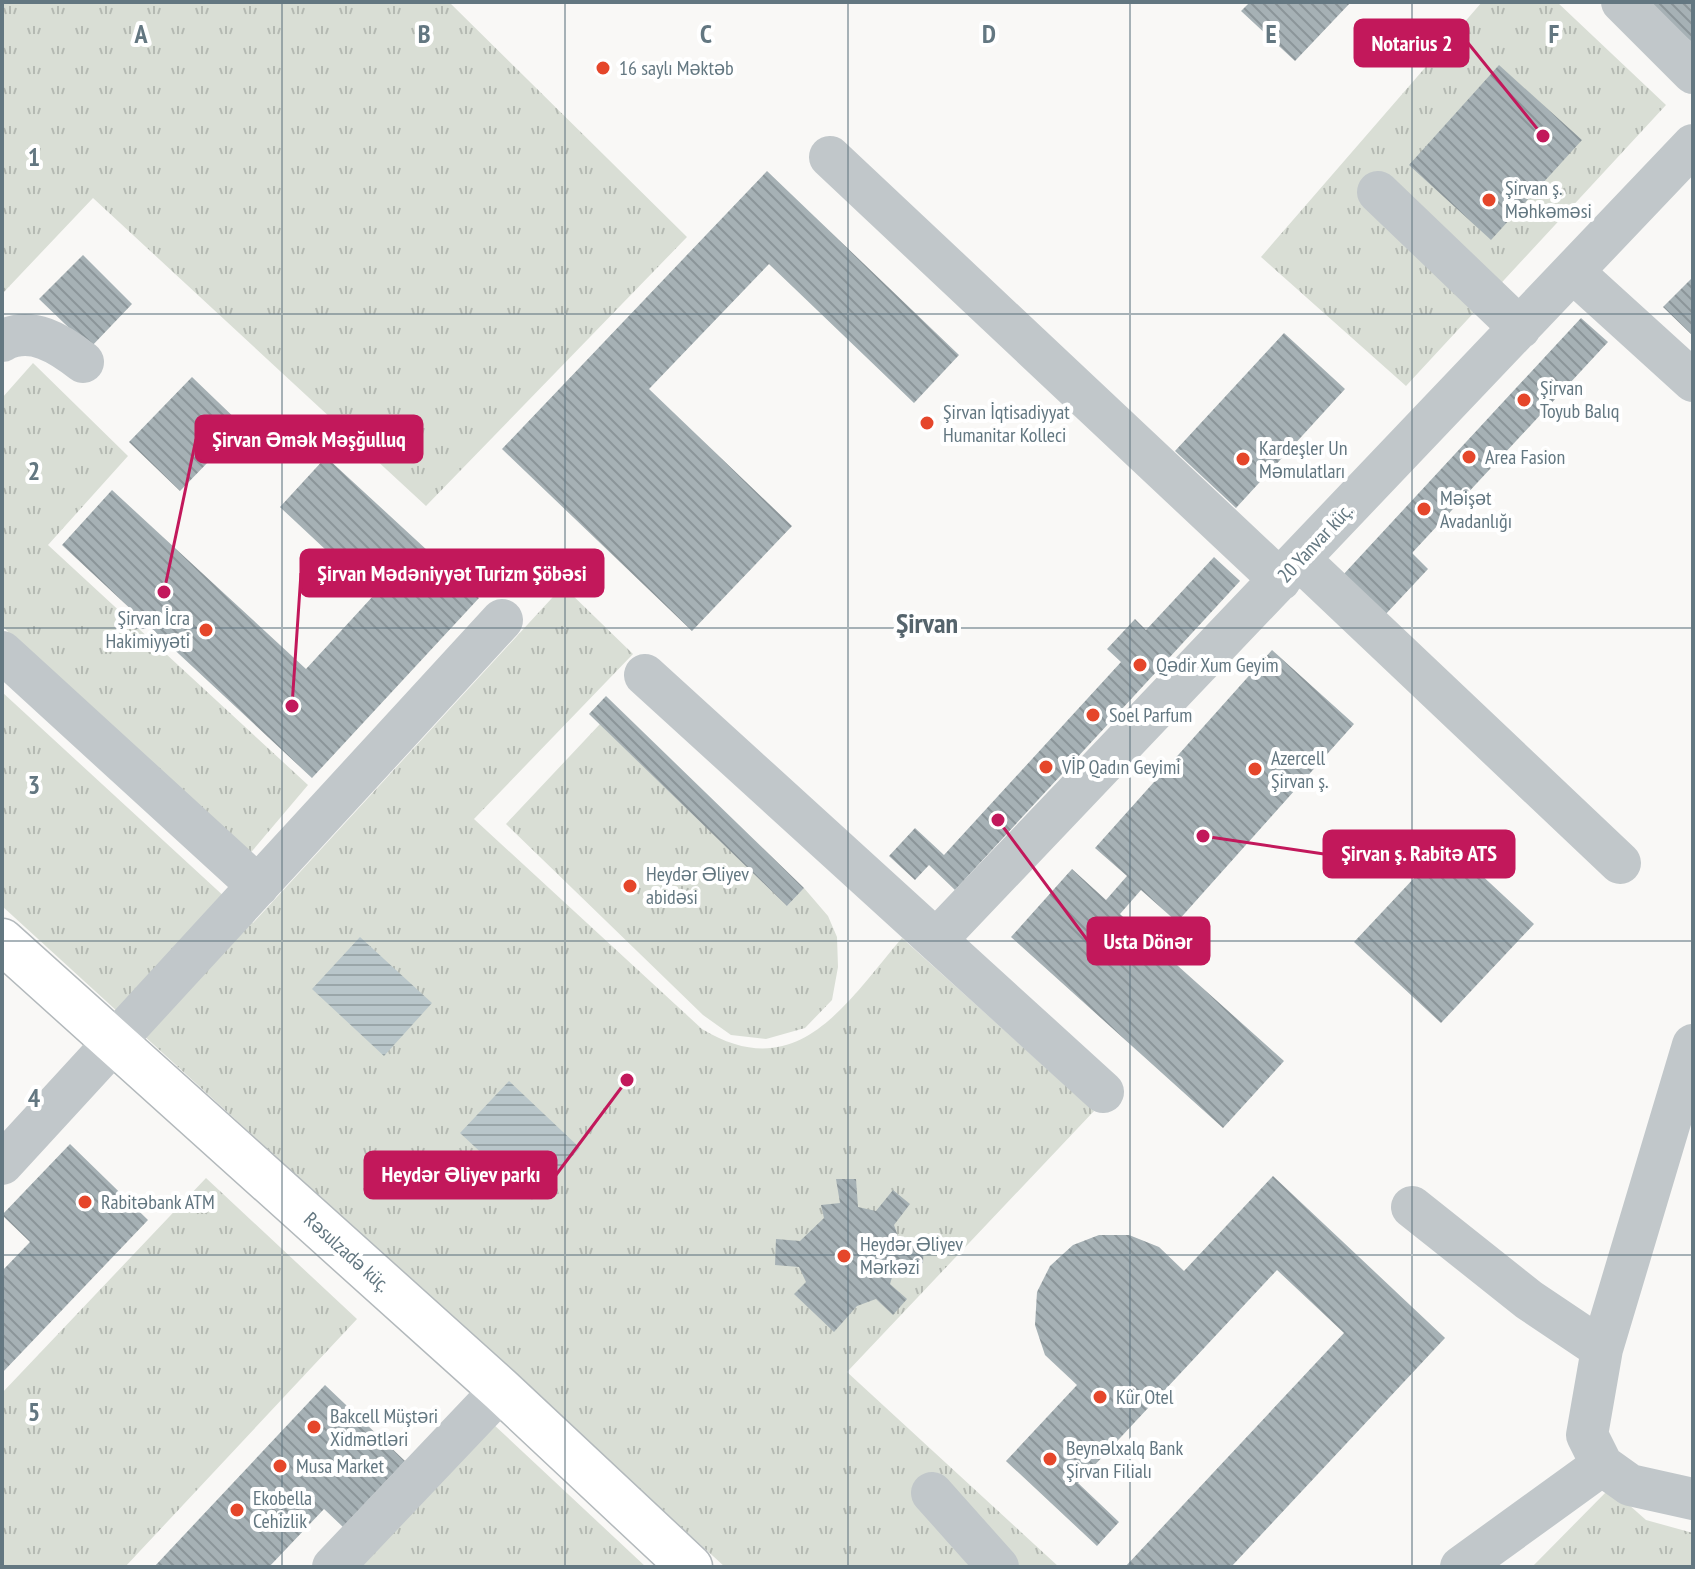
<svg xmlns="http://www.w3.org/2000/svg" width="1695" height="1569" font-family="'PT Sans Narrow',sans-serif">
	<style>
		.grass { fill: url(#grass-tufts) }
		.water { fill: url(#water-rules) }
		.building { fill: url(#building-back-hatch) }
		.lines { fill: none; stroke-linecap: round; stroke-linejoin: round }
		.major-casing { stroke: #b3b9bc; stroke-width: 47 }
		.minor { stroke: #c1c7ca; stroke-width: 42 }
		.major { stroke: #fff; stroke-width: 44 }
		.grid { fill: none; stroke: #637781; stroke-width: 2; stroke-opacity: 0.55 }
		.poi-dot { fill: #e5462a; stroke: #fff; stroke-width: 3 }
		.labels { text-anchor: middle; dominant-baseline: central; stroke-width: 8; stroke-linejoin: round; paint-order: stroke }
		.poi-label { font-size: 20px; fill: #637781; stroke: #fff; text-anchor: start }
		.street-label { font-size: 20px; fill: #637781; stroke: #fff }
		.district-label { font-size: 28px; font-weight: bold; fill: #55646c; stroke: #fff }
		.grid-label { font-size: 26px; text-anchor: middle; font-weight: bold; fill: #637781; stroke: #fff; stroke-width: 8; stroke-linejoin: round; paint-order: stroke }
		.leader { fill: none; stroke: #c2185b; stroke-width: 3 }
		.callout-dot { fill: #c2185b; stroke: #fff; stroke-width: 3 }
		.callout { fill: #c2185b; stroke: #c2185b; stroke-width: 3 }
		.callout-label { font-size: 22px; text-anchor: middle; font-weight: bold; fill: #fff }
	</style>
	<defs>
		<pattern id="grass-tufts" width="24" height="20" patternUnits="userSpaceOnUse" patternTransform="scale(2)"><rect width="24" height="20" fill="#d9ded5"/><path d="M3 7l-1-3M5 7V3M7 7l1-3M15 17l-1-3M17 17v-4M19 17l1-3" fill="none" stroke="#b4b9b2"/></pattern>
		<pattern id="water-rules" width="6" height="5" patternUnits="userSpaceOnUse" patternTransform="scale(2)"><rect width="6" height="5" fill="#b9c6ca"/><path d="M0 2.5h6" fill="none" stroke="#9aa6a9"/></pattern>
		<pattern id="building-back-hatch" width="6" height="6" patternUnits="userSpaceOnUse" patternTransform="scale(2)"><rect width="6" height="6" fill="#a6b1b5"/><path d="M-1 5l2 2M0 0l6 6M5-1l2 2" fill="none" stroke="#8b9599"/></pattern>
	</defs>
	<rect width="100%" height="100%" fill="#f9f8f6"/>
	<!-- grass -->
	<path class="grass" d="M 3,2 L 449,2 L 687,237 L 426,506 L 93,198 L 2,294 Z
		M 1482,2 L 1557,2 L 1666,105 L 1406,386 L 1261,257 Z
		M 33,363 L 128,456 L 48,545 L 308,785 L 247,857 L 2,626 L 2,398 Z
		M 563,586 L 633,654 L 474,819 L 702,1029 C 798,1087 846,1003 902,938 L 1094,1111 L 847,1372 L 1059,1567 L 725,1567 L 2,906 L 2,692 L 253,923 Z
		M 600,724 L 787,906 L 804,888 L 828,916 L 837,937 L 838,967 L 832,1000 L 805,1028 L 766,1039 L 731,1035 L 703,1015 L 506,824 Z
		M 206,1178 L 357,1319 L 125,1567 L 2,1567 L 2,1393 Z
		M 492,1423 L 646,1567 L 356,1567 Z
		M 1610,1488 L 1646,1520 L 1693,1533 L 1693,1567 L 1532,1567 Z"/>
	<!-- water -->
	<path class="water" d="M 360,937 L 432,1003 L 384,1056 L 312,989 Z
		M 509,1081 L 580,1148 L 532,1200 L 460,1133 Z"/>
	<!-- building -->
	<path class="building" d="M 1250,2 L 1351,2 L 1295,61 L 1241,11 Z
		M 1645,2 L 1693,2 L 1693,43 Z
		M 1499,65 L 1582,140 L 1491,240 L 1409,165 Z
		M 767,171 L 959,355 L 914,403 L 769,264 L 649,389 L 792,526 L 692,631 L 502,449 Z
		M 83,255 L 132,304 L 90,348 L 39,299 Z
		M 1693,277 L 1693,336 L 1663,307 Z
		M 1581,318 L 1608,342 L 1412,553 L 1428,569 L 1384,616 L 1342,576 Z
		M 1284,333 L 1345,389 L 1236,508 L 1175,451 Z
		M 192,377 L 243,426 L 180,491 L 129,442 Z
		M 326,457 L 479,598 L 312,778 L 62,545 L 112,490 L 306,669 L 374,595 L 280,507 Z
		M 1214,557 L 1240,581 L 955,890 L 929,865 L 915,880 L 889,856 L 915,828 L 944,855 L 1121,662 L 1107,649 L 1135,619 L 1146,630 Z
		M 1272,650 L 1354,724 L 1177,922 L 1141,890 L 1120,914 L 1284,1061 L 1223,1128 L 1011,937 L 1072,869 L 1106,900 L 1127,876 L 1095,848 Z
		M 606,696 L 804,888 L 787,906 L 589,714 Z
		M 1447,843 L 1534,924 L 1441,1023 L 1354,942 Z
		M 70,1144 L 148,1220 L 2,1373 L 2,1271 L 30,1242 L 2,1215 Z
		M 1273,1176 L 1445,1338 L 1231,1567 L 1125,1567 L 1344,1333 L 1277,1270 L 1078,1483 L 1119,1522 L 1097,1546 L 1006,1461 L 1077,1385 L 1045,1355 L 1035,1325 L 1037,1292 L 1050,1266 L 1073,1245 L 1099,1235 L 1129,1235 L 1159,1247 L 1184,1271 Z
		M 836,1179 L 856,1179 L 858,1207 L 876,1211 L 893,1190 L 910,1204 L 894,1225 L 899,1239 L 924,1241 L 923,1263 L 897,1261 L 890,1284 L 907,1299 L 893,1315 L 876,1299 L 857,1306 L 834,1332 L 794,1294 L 806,1282 L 799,1267 L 775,1265 L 776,1239 L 800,1241 L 824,1218 L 821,1205 L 840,1203 Z
		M 325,1385 L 405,1461 L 343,1527 L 324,1509 L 269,1567 L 154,1567 Z"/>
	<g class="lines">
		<defs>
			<path id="major" d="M 2,941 L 501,1390 L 690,1567"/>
		</defs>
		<!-- major casing -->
		<use href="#major" class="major-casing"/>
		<!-- minor -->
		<path class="minor" d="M 1622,2 L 1693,73
			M 830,157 L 1280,580
			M 1378,192 L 1520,328
			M 1573,272 L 1693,381
			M 2,341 C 31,325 60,344 83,362
			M 1299,559 L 1620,863
			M 2,652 L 258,886
			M 645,675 L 1103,1092
			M 936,940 L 1693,145
			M 1693,1045 L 1602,1349 L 1587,1435 L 1602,1465 L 1630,1485 L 1693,1499
			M 2,1164 L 502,620
			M 1412,1207 L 1529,1300 L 1602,1349
			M 932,1493 L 998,1567
			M 333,1567 L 501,1390
			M 1461,1567 L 1602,1465"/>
		<!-- major -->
		<use href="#major" class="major"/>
	</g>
	<!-- grid -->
	<path class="grid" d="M 282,2 L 282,1567M 565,2 L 565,1567M 848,2 L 848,1567M 1130,2 L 1130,1567M 1412,2 L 1412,1567M 2,314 L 1693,314M 2,628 L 1693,628M 2,941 L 1693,941M 2,1255 L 1693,1255"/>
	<!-- markers -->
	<g class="poi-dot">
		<circle cx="603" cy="68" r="8"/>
		<circle cx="1489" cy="200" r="8"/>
		<circle cx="1524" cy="400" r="8"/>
		<circle cx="927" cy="423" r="8"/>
		<circle cx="1469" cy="457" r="8"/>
		<circle cx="1243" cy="459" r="8"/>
		<circle cx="1424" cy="509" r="8"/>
		<circle cx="206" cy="630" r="8"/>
		<circle cx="1140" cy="665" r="8"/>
		<circle cx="1093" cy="715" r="8"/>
		<circle cx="1046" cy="767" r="8"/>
		<circle cx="1255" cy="769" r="8"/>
		<circle cx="630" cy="886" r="8"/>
		<circle cx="85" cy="1202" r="8"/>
		<circle cx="844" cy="1256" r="8"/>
		<circle cx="1100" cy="1397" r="8"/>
		<circle cx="314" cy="1427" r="8"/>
		<circle cx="1050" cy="1459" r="8"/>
		<circle cx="280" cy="1466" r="8"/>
		<circle cx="237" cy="1510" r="8"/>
	</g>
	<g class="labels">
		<!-- poi labels -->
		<g class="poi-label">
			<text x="619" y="68">16 saylı Məktəb</text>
			<text x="1505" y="188">Şirvan ş.<tspan x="1505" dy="23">Məhkəməsi</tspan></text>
			<text x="1540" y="388">Şirvan<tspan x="1540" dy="23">Toyub Balıq</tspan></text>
			<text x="943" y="412">Şirvan İqtisadiyyat<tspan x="943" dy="23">Humanitar Kolleci</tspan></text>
			<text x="1259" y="448">Kardeşler Un<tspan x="1259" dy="23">Məmulatları</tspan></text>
			<text x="1485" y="457">Area Fasion</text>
			<text x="1440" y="498">Məişət<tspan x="1440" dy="23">Avadanlığı</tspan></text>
			<text x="190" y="618" text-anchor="end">Şirvan İcra<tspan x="190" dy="23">Hakimiyyəti</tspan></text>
			<text x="1156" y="665">Qədir Xum Geyim</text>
			<text x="1109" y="715">Soel Parfum</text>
			<text x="1271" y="758">Azercell<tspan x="1271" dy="23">Şirvan ş.</tspan></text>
			<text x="1062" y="767">VİP Qadın Geyimi</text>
			<text x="646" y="874">Heydər Əliyev<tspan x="646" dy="23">abidəsi</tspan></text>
			<text x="101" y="1202">Rabitəbank ATM</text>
			<text x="860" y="1244">Heydər Əliyev<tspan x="860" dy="23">Mərkəzi</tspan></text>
			<text x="1116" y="1397">Kür Otel</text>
			<text x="330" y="1416">Bakcell Müştəri<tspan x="330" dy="23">Xidmətləri</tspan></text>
			<text x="1066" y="1448">Beynəlxalq Bank<tspan x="1066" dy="23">Şirvan Filialı</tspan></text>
			<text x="296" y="1466">Musa Market</text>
			<text x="253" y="1498">Ekobella<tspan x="253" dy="23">Cehizlik</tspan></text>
		</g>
		<!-- street labels -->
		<g class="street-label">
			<text transform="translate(1315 543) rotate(-47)">20 Yanvar küç.</text>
			<text transform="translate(347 1252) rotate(42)">Rəsulzadə küç.</text>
		</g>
		<!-- district labels -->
		<g class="district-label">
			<text x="927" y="622">Şirvan</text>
		</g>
	</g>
	<g class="grid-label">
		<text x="141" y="43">A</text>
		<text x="424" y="43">B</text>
		<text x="706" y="43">C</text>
		<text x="989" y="43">D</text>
		<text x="1271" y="43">E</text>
		<text x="1554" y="43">F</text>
		<text x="34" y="166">1</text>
		<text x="34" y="480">2</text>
		<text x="34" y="794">3</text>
		<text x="34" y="1107">4</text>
		<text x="34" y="1421">5</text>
	</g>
	<!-- callouts -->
	<path class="leader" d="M1543 136L1468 43M164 592L196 439M292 706L301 573M1203 836L1324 854M998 820L1088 941M627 1080L556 1175"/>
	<g class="callout-dot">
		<circle cx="1543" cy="136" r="8"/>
		<circle cx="164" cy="592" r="8"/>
		<circle cx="292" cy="706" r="8"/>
		<circle cx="1203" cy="836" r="8"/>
		<circle cx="998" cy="820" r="8"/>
		<circle cx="627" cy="1080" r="8"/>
	</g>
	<g class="callout">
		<rect x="1355" y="20" width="113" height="46" rx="8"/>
		<rect x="196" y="416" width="226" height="46" rx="8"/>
		<rect x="301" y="550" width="302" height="46" rx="8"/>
		<rect x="1324" y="831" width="190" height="46" rx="8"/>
		<rect x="1088" y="918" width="121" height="46" rx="8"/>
		<rect x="365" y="1152" width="191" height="46" rx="8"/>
	</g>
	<g class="callout-label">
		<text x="1412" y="51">Notarius 2</text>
		<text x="309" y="447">Şirvan Əmək Məşğulluq</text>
		<text x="452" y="581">Şirvan Mədəniyyət Turizm Şöbəsi</text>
		<text x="1419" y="861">Şirvan ş. Rabitə ATS</text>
		<text x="1148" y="949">Usta Dönər</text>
		<text x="461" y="1182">Heydər Əliyev parkı</text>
	</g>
	<!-- border -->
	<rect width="1695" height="1569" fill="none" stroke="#637781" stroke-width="8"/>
</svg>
